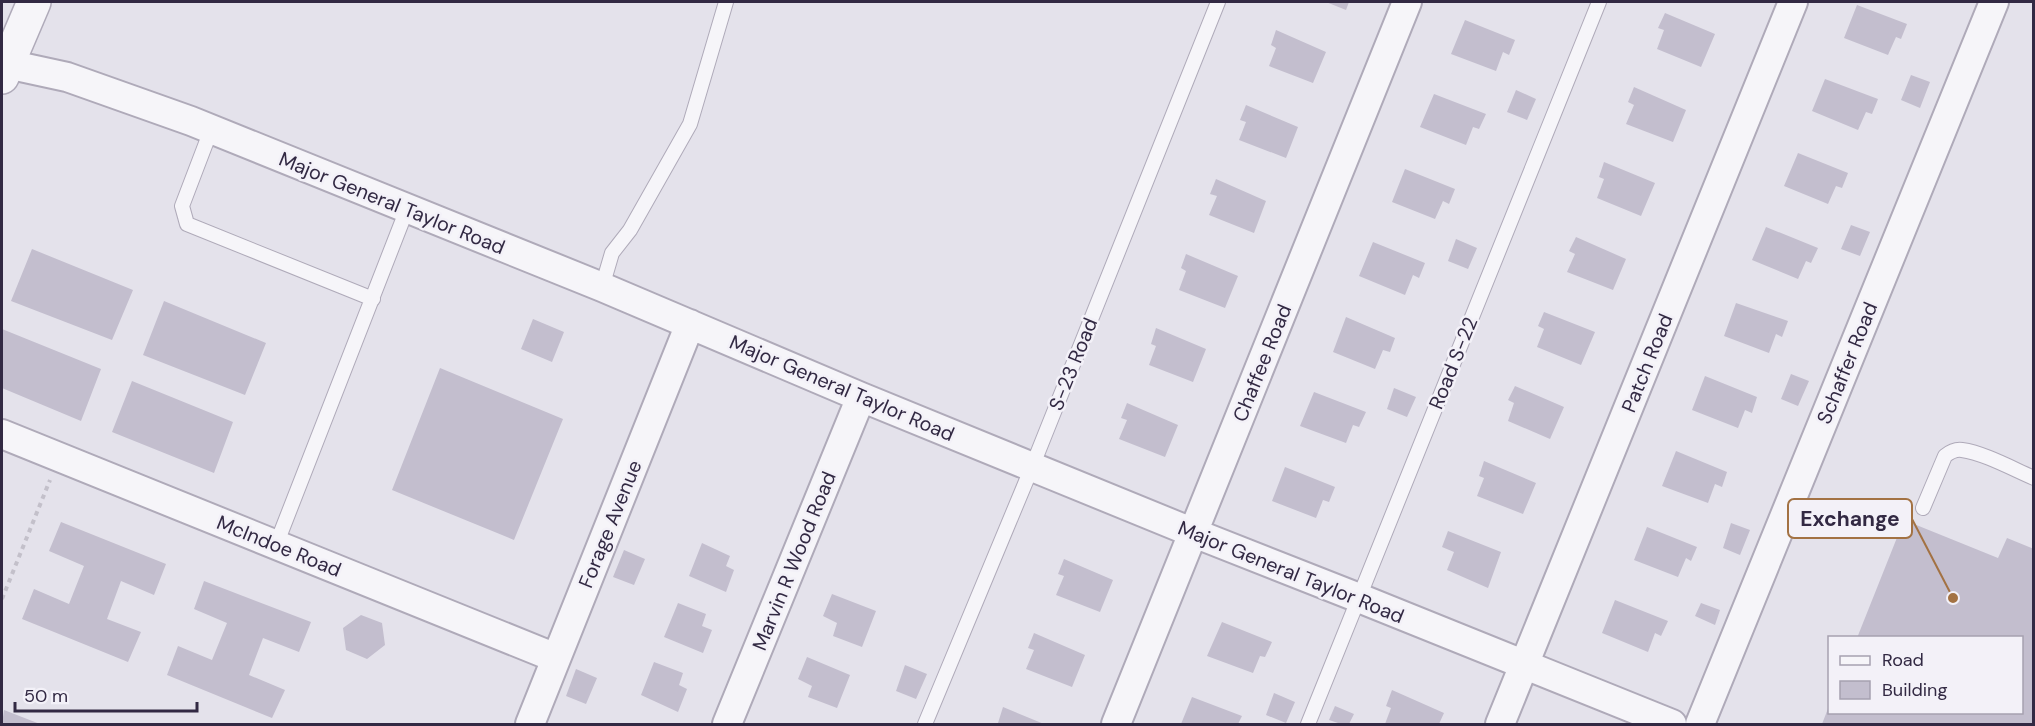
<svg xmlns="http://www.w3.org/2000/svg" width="2035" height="726" font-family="'DM Sans',sans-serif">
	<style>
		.building { fill: #c3bece }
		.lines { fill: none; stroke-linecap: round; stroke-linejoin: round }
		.service-casing { stroke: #afaab9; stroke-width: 16 }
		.minor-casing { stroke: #afaab9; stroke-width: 32 }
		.tertiary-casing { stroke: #afaab9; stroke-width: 36 }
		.path { stroke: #c3c0ca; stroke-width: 4; stroke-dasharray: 4.5 4.5; stroke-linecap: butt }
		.service { stroke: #f6f5f9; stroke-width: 14 }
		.minor { stroke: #f6f5f9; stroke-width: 28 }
		.tertiary { stroke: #f6f5f9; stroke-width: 33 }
		.labels { text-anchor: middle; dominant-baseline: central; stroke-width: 5; stroke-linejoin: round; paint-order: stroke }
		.street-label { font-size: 20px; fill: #322943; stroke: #f3f1f8 }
		.leader { fill: none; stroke: #a37243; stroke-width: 2 }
		.callout-dot { fill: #a37243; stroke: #f3f1f8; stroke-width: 2 }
		.callout { fill: #f3f1f8; stroke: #a37243; stroke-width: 2 }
		.callout-label { font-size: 21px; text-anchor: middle; font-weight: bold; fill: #322943 }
	</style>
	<rect width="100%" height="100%" fill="#e4e2eb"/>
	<!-- building -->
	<path class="building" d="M 1326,2 L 1349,2 L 1346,10 Z
		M 1857,5 L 1907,24 L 1901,39 L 1896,37 L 1888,55 L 1844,38 Z
		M 1665,13 L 1715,34 L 1701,67 L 1657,49 L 1664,30 L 1658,28 Z
		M 1465,20 L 1515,40 L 1509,55 L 1503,52 L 1496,71 L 1451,54 Z
		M 1276,30 L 1326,52 L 1313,83 L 1269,66 L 1276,48 L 1271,45 Z
		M 1911,75 L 1930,82 L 1920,108 L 1901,100 Z
		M 1825,79 L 1878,99 L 1872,114 L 1866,112 L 1858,130 L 1812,111 Z
		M 1634,87 L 1686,110 L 1673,142 L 1626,124 L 1634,105 L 1628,102 Z
		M 1516,90 L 1536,99 L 1527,120 L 1507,112 Z
		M 1434,94 L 1486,114 L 1479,129 L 1473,127 L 1466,145 L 1420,127 Z
		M 1246,105 L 1298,127 L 1286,158 L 1239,140 L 1246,122 L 1240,120 Z
		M 1798,153 L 1848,173 L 1842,188 L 1836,186 L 1828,204 L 1784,186 Z
		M 1604,162 L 1655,183 L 1641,216 L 1597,198 L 1604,179 L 1599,177 Z
		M 1405,169 L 1455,189 L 1449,204 L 1443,201 L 1435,219 L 1392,202 Z
		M 1216,179 L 1266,201 L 1254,233 L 1209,215 L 1217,196 L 1210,194 Z
		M 1851,225 L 1870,232 L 1860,256 L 1841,249 Z
		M 1766,227 L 1818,248 L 1811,263 L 1806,261 L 1798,279 L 1752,260 Z
		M 1576,237 L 1626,259 L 1613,290 L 1567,272 L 1575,254 L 1569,251 Z
		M 1456,239 L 1477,248 L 1468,269 L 1448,261 Z
		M 1373,242 L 1425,263 L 1419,278 L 1413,275 L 1405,295 L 1359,276 Z
		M 32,249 L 133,290 L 112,340 L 11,301 Z
		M 1186,254 L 1238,276 L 1225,308 L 1179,290 L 1186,271 L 1181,268 Z
		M 164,301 L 266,343 L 245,395 L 143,355 Z
		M 1736,303 L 1788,321 L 1782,337 L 1776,334 L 1769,353 L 1724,336 Z
		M 1544,312 L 1595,332 L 1581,365 L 1537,347 L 1544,329 L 1538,326 Z
		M 1346,317 L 1395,338 L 1390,352 L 1383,350 L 1375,369 L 1333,352 Z
		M 533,319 L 564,332 L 552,362 L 521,349 Z
		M 1156,328 L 1206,349 L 1193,382 L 1149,365 L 1156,346 L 1151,344 Z
		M 2,329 L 101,369 L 81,421 L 2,388 Z
		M 440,368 L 563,419 L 514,540 L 392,490 Z
		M 1791,374 L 1809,381 L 1798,406 L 1781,399 Z
		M 1705,376 L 1757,397 L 1752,413 L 1745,410 L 1738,428 L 1692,410 Z
		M 132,381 L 233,422 L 214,473 L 112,432 Z
		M 1515,386 L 1564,407 L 1550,439 L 1508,421 L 1514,403 L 1508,400 Z
		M 1394,388 L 1416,397 L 1407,417 L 1387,409 Z
		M 1314,392 L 1366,412 L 1359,427 L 1353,425 L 1346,443 L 1300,426 Z
		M 1127,403 L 1178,425 L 1165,457 L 1119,439 L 1127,420 L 1121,418 Z
		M 1676,451 L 1727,472 L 1722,487 L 1715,484 L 1708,503 L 1662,486 Z
		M 1484,461 L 1536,483 L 1523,514 L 1477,496 L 1484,478 L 1479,476 Z
		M 1285,467 L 1335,487 L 1329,502 L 1323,500 L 1316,518 L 1272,501 Z
		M 1904,520 L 1998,558 L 2007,538 L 2034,549 L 2034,724 L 1822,724 L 1829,706 L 1830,712 L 2022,712 L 2022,638 L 1857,638 Z
		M 61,522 L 166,564 L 154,595 L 121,581 L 107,619 L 141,632 L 128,662 L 22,619 L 34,589 L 69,604 L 84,566 L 49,551 Z
		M 1731,523 L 1750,530 L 1740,555 L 1723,548 Z
		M 1647,527 L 1697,547 L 1691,561 L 1686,558 L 1678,577 L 1634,560 Z
		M 1448,531 L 1501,552 L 1488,588 L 1447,570 L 1454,552 L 1442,547 Z
		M 702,543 L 730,556 L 726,566 L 734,570 L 726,592 L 689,576 Z
		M 624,550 L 645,559 L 634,585 L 613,577 Z
		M 1064,559 L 1113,580 L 1100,612 L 1056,595 L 1064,576 L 1058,574 Z
		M 204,581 L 311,622 L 299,652 L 263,638 L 249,675 L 285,690 L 272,718 L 167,675 L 178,646 L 212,660 L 227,623 L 194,609 Z
		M 832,594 L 876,611 L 862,647 L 833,636 L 837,623 L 823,616 Z
		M 1615,600 L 1668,621 L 1661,636 L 1655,633 L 1648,652 L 1602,633 Z
		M 678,603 L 706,614 L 702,626 L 712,630 L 703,653 L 664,637 Z
		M 1701,603 L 1720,610 L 1715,625 L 1695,616 Z
		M 361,615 L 382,623 L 385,645 L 367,659 L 346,650 L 343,628 Z
		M 1222,622 L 1272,642 L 1265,657 L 1260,656 L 1253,673 L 1207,656 Z
		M 1034,633 L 1085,655 L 1072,687 L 1026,669 L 1034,650 L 1028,648 Z
		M 807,657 L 850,675 L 837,708 L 808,697 L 812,686 L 798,679 Z
		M 654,662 L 683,673 L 679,685 L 687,689 L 678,712 L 641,695 Z
		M 905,665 L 927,674 L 916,699 L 896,691 Z
		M 576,669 L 597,678 L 586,704 L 566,696 Z
		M 1392,690 L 1444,713 L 1439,724 L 1385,724 L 1391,708 L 1386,706 Z
		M 1274,693 L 1295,702 L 1286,723 L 1266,715 Z
		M 1192,697 L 1242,716 L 1238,724 L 1181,724 Z
		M 1335,706 L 1354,714 L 1349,724 L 1341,724 L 1329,720 Z
		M 1003,707 L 1044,724 L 998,723 Z
		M 4,710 L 40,724 L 2,724 Z"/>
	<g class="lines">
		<defs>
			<path id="service" d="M 211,130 L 182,206 L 187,224 L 373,299
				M 602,287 L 612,253 L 630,230 L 690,124 L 726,2
				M 1923,508 L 1945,456 C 1950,452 1955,449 1962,450 C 1984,453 2013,469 2034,478
				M 276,545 L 407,209
				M 925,724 L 1032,467 L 1218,2
				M 1308,724 L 1599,2"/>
			<path id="minor" d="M 7,64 L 67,77 L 191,121 L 602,287 L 861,397 L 1194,533 L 1359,598 L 1672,724
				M 2,434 L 556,658
				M 530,724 L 690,324
				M 727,724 L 861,397
				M 1116,724 L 1407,2
				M 1500,724 L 1793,2
				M 1700,724 L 1994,2"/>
			<path id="tertiary" d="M 2,77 L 34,2"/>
		</defs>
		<!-- service casing -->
		<use href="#service" class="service-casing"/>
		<!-- minor casing -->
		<use href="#minor" class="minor-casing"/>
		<!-- tertiary casing -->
		<use href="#tertiary" class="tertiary-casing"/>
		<!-- path -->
		<path class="path" d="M 2,599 L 50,480"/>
		<!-- service -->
		<use href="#service" class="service"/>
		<!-- minor -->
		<use href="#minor" class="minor"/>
		<!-- tertiary -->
		<use href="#tertiary" class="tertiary"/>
	</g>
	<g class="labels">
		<!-- street labels -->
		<g class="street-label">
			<text transform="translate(392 203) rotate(22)">Major General Taylor Road</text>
			<text transform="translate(1262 363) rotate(-68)">Chaffee Road</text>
			<text transform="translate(1453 363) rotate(-68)">Road S-22</text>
			<text transform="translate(1647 363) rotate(-68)">Patch Road</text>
			<text transform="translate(1847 363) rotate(-68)">Schaffer Road</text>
			<text transform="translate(1073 364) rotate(-68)">S-23 Road</text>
			<text transform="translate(842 388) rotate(23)">Major General Taylor Road</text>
			<text transform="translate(610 524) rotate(-68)">Forage Avenue</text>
			<text transform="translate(279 546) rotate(22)">McIndoe Road</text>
			<text transform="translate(794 561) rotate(-68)">Marvin R Wood Road</text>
			<text transform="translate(1291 572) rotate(22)">Major General Taylor Road</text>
		</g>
	</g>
	<!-- callouts -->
	<path class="leader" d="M1953 598L1912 519"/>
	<circle class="callout-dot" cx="1953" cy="598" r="6"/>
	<rect class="callout" x="1788" y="499" width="124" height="39" rx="6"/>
	<g class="callout-label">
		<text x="1850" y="526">Exchange</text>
	</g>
	<!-- border -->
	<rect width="2035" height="726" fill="none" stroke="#322943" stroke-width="6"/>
	<!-- legend -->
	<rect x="1828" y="636" width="195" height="78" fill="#f3f1f8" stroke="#a6a1b0" stroke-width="1.5"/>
	<rect x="1840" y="656" width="30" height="9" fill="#f6f5f9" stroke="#a6a1b0" stroke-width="1.5"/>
	<text x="1882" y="666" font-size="18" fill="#322943">Road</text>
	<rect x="1840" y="681" width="30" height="18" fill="#c3bece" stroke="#a6a1b0" stroke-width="1.5"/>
	<text x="1882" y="696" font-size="18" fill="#322943">Building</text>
	<!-- scale -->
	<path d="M15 702v9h182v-9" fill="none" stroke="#322943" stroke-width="3"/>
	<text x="24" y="702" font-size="18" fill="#322943" stroke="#f3f1f8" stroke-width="4.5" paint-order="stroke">50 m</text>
</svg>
